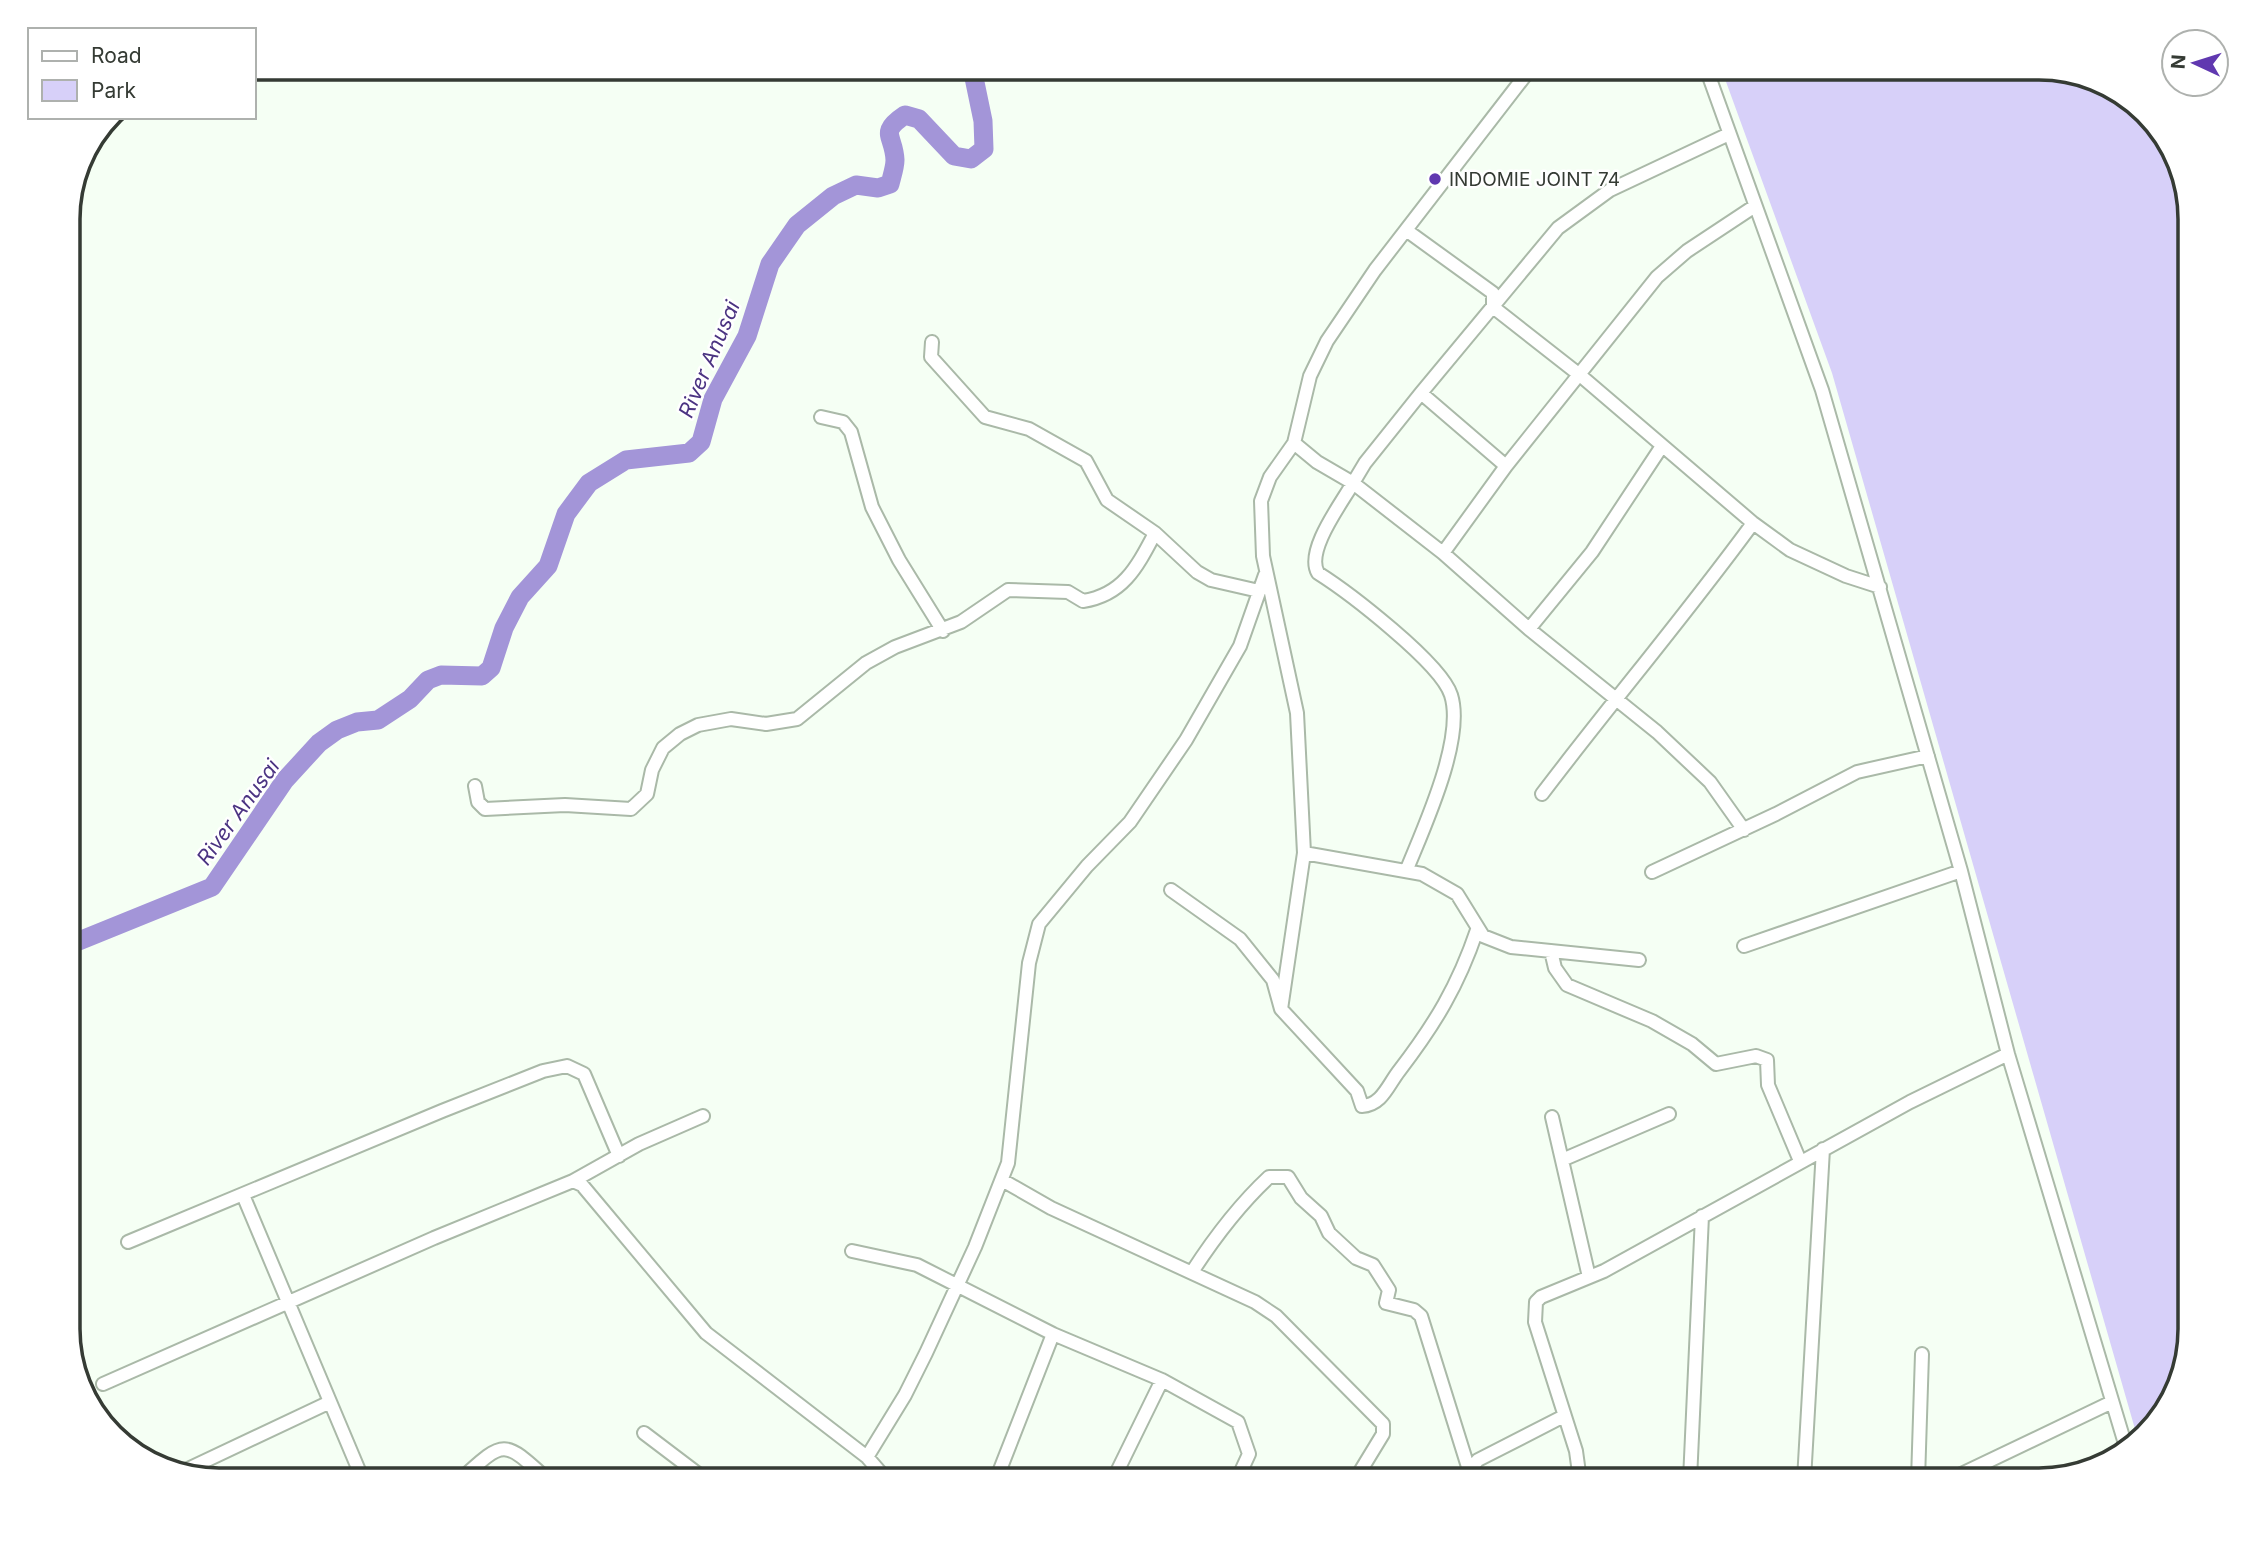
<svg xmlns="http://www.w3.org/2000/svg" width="2258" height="1548" font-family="Inter,sans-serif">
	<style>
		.green { fill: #d7d0f9 }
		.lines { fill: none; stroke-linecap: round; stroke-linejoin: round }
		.river { stroke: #a395d8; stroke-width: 19 }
		.minor-casing { stroke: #aab9a8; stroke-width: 16 }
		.minor { stroke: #fff; stroke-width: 12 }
		.poi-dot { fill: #6038b0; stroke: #fff; stroke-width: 2.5 }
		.labels { text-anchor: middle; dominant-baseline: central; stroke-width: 5; stroke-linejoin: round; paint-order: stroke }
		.poi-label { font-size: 19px; fill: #353b34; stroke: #fff; text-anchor: start }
		.water-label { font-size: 21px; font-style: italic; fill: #4b3382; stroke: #fff }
		.rim { fill: none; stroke: #353b34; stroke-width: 3.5 }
	</style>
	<rect width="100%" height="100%" fill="#f5fff4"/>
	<!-- green -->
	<path class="green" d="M 1721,68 L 2039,68 L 2123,94 L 2170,144 L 2190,219 L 2190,1329 L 2164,1413 L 2137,1436 L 1832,373 Z"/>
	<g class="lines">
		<!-- river -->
		<path class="river" d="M 69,945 L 212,887 L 285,780 L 319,743 L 337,730 L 357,722 L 378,720 L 410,699 L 428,680 L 441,675 L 482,676 L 491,668 L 504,628 L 520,597 L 548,566 L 566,514 L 589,483 L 626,460 L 689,453 L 701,442 L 713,399 L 747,336 L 770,264 L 797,225 L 833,196 L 856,185 L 878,188 L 890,184 C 892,176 895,167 895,160 C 894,135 878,133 905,115 L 919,119 L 954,156 L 971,159 L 984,149 L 983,121 L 972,68"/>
		<defs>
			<path id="minor" d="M 1706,68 L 1822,390 L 1961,871 L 2008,1054 L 2126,1447
				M 1406,230 L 1493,293 L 1493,307 L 1581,376 L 1753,523 L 1790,550 L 1846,576 L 1880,587
				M 932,342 L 931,357 L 985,417 L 1029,429 L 1086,461 L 1107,500 L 1155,533 L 1197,572 L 1211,580 L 1259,591
				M 1421,393 L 1506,466
				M 821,417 L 843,422 L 851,432 L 872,507 L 899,560 L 943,631
				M 1294,443 L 1317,462 L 1353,483 L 1365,463 L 1421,393 L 1558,228 L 1610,190 L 1729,134
				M 1443,553 L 1506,466 L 1657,277 L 1687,251 L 1755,206
				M 1529,629 L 1592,552 L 1662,446
				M 475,786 L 478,802 L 485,809 L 565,805 L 631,809 L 647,794 L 652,770 L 663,748 L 680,734 L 698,725 L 731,719 L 766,724 L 797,719 L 866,663 L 895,647 L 961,622 L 1008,590 L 1068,592 L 1083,601 C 1123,595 1137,567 1155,533
				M 1542,794 C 1611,703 1685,616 1753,523
				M 1304,853 L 1422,874 L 1457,894 L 1483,936 L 1511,947 L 1639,960
				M 1407,869 C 1424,827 1465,739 1451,695 C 1441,663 1348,592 1318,573 C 1305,551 1341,504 1353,483 L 1443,553 L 1529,629 L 1657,732 L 1710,782 L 1744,830
				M 1652,872 L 1776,814 L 1857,772 L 1928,756
				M 1171,890 L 1240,939 L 1273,980 L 1281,1009 L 1357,1091 L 1362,1106 C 1382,1105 1388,1085 1399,1071 C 1435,1024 1458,986 1477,930
				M 1744,946 L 1961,871
				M 1551,951 L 1555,968 L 1567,985 L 1652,1021 L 1692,1044 L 1716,1064 L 1756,1056 L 1767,1060 L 1768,1085 L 1800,1161
				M 1281,1009 L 1304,853 L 1297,713 L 1263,556 L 1261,501 L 1270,477 L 1294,443 L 1310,376 L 1327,341 L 1375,270 L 1531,68
				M 1552,1117 L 1589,1277
				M 1562,1160 L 1669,1114
				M 1002,1180 L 1051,1208 L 1255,1302 L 1276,1316 L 1383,1424 L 1383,1434 L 1355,1480
				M 573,1181 L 639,1144 L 703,1116
				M 243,1195 L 363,1480
				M 128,1242 L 442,1111 L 543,1071 L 567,1066 L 584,1074 L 619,1156
				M 852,1251 L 917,1265 L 1053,1334 L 1162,1380 L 1238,1422 L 1249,1454 L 1237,1480
				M 1192,1272 C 1214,1238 1239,1205 1269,1177 L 1288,1177 L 1301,1198 L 1321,1216 L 1329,1233 L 1356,1258 L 1373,1265 L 1389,1290 L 1386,1303 L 1414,1310 L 1421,1316 L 1469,1470
				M 103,1384 L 434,1238 L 573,1181 L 582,1185 L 706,1333 L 867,1457 L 887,1480
				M 644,1433 L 706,1480
				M 867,1457 L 905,1395 L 926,1353 L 975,1247 L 1008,1163 L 1029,963 L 1039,924 L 1087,866 L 1130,822 L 1186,740 L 1240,646 L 1265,575
				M 186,1470 L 330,1402
				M 460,1480 C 505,1439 503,1439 548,1480
				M 996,1480 L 1053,1334
				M 1113,1480 L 1162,1380
				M 1470,1480 L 1469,1470 L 1478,1460 L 1562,1417
				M 1580,1480 L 1576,1451 L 1535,1322 L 1536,1302 L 1541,1297 L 1604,1271 L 1910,1102 L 2008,1054
				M 1690,1480 L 1702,1216
				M 1804,1480 L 1823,1149
				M 1918,1480 L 1922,1354
				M 1949,1480 L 2112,1402"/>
		</defs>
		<!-- minor casing -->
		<use href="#minor" class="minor-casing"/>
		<!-- minor -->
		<use href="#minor" class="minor"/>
	</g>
	<!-- markers -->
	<circle class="poi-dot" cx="1435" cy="179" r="7"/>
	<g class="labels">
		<!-- poi labels -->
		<g class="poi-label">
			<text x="1449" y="179">INDOMIE JOINT 74</text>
		</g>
		<!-- water labels -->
		<g class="water-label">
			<text transform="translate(709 359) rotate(-67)">River Anusai</text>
			<text transform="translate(238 812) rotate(-54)">River Anusai</text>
		</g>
	</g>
	<!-- crop -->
	<path d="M0 0H2258V1548H0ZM219 80H2039A139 139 0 0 1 2178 219V1329A139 139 0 0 1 2039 1468H219A139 139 0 0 1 80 1329V219A139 139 0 0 1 219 80Z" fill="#fff" fill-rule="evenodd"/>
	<path class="rim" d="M219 80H2039A139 139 0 0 1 2178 219V1329A139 139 0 0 1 2039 1468H219A139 139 0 0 1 80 1329V219A139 139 0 0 1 219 80Z"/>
	<!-- legend -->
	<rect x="28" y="28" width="228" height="91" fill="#ffffff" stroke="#aeb1ae" stroke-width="2"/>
	<rect x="42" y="51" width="35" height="10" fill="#ffffff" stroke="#aeb1ae" stroke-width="2"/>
	<text x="91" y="63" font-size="21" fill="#353b34">Road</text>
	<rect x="42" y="80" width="35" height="21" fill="#d7d0f9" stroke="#aeb1ae" stroke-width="2"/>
	<text x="91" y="98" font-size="21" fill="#353b34">Park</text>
	<!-- north arrow -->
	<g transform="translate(2195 63) rotate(274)"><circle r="33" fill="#ffffff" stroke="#aeb1ae" stroke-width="2"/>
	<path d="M0-5L12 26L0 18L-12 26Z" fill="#6038b0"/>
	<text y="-10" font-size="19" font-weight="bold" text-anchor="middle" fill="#353b34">N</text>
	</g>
</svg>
